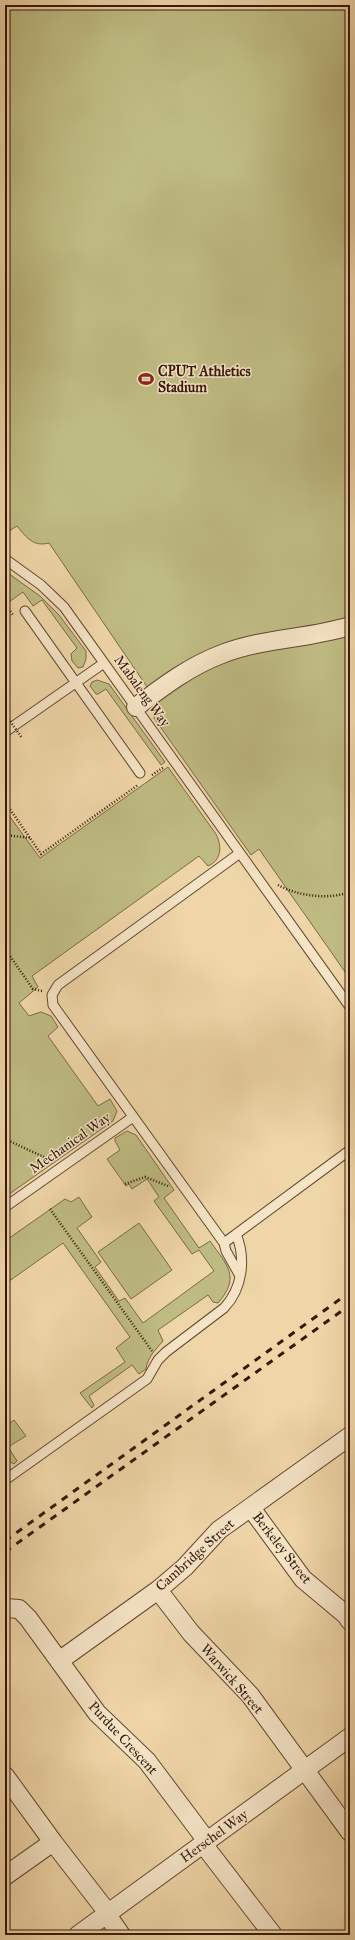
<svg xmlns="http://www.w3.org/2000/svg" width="355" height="1940" font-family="'IM FELL Great Primer',serif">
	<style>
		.green { fill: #bfbc83; stroke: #7a6a46 }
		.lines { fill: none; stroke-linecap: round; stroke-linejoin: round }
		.lane-casing { stroke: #644730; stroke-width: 11 }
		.street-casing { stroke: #644730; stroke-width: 20 }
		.path { stroke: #361708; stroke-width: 2.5; stroke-dasharray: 1 2; stroke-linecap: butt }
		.lane { stroke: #f5e4c6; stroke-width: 9 }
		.street { stroke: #f5e4c6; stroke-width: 18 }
		.rail { stroke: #361708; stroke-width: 3; stroke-dasharray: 7 7; stroke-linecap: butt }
		.path-bridge { stroke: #361708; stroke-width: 2.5; stroke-dasharray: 1 2; stroke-linecap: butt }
		.labels { text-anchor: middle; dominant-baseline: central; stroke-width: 3; stroke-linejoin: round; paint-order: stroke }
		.poi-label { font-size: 14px; font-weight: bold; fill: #361708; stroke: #f5e4c6; text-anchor: start }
		.street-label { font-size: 14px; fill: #361708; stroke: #f5e4c6 }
	</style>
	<rect width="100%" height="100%" fill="#efd6a8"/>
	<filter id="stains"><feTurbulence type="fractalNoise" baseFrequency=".005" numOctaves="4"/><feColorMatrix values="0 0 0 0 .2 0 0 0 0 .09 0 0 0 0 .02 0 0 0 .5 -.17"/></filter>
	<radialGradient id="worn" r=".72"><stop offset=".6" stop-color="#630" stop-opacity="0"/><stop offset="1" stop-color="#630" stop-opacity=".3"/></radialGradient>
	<!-- green -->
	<path class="green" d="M 5,5 L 350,5 L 350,979 L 259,849 L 251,855 L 154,718 L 153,707 L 156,700 L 49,543 C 33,547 27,538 17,526 L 9,531 L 5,525 Z
		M 5,571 L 40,596 L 59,615 L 86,651 L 86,659 L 83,667 L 78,668 L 72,661 L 71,654 L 77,648 L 42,600 L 33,606 L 23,592 L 9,602 L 5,597 Z
		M 97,680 L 109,684 L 165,762 L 161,765 L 106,689 L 98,694 L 96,694 L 90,686 L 92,682 Z
		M 168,767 L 216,834 C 222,846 222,860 208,866 L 199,856 L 32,976 L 38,987 L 19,1003 L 29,1016 L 41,1012 L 51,1016 L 58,1027 L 48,1036 L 98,1106 L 110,1099 L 117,1111 L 113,1121 L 5,1197 L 5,810 L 40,858 Z
		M 127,1131 L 136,1135 L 174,1190 L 164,1198 L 199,1248 L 210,1241 C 227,1265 241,1277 218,1303 L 213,1302 L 208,1295 L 158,1330 L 163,1341 C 156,1349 147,1358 146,1369 L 139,1374 L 132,1365 L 89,1396 L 94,1405 L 92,1408 L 80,1393 L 125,1362 L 116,1348 L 130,1337 L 63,1243 L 5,1284 L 5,1241 L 65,1199 L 71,1202 L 79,1197 L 92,1217 L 77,1228 L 101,1262 L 95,1267 L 119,1301 L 125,1298 L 143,1323 L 214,1271 L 199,1250 L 192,1254 L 154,1201 L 159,1197 L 147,1179 L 132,1189 L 129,1184 L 126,1186 L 107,1159 L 120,1150 L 115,1141 L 115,1138 Z
		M 139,1223 L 172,1270 L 131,1299 L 98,1252 Z
		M 14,1420 L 26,1436 L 8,1447 L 17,1461 L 14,1464 C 1,1459 5,1438 5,1427 Z"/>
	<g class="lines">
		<defs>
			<path id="lane" d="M 5,559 L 41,585 L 64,607 L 350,1007
				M 25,611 L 140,773
				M 5,732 L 104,663
				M 5,1207 L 133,1117
				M 224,1243 L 350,1150
				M 240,1276 L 226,1251 L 224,1243 L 53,1005 L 52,995 L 58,985 L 240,853
				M 5,1480 L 147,1379 L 158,1360 L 166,1352 L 224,1308 C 243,1288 246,1258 236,1234"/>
			<path id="street" d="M 136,707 C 162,687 190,666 222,654 C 263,638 308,639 350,626
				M 251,1508 L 303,1579 L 346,1615 L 350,1621
				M 158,1590 L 191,1633 L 250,1695 L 350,1832
				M 5,1608 L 19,1609 L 28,1618 L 97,1713 L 147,1761 L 207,1841
				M 59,1661 L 158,1590 L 185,1567 L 219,1530 L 350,1436
				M 5,1776 L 53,1842 L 108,1913 L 110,1919 L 121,1935
				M 203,1844 L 273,1935
				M 5,1876 L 53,1842
				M 78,1935 L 350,1737"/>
		</defs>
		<!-- lane casing -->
		<use href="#lane" class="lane-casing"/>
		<!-- street casing -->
		<use href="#street" class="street-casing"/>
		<!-- path -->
		<path class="path" d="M 5,604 L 13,615
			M 152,775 L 164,767
			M 5,802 L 41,854 L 138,785
			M 5,835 L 31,838
			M 278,885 C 298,896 328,900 350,892
			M 5,949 L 33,989 L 42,991
			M 5,1139 L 46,1158 L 49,1161
			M 125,1184 L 145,1177 L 168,1186
			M 50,1209 L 152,1351"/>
		<!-- lane -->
		<use href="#lane" class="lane"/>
		<!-- street -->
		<use href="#street" class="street"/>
		<!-- rail -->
		<path class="rail" d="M 5,1541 L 350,1292
			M 5,1552 L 350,1305"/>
		<!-- path-bridge -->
		<path class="path-bridge" d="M 5,714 L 22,738"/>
	</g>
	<!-- icons -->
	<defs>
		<symbol id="stadium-bare" viewBox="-9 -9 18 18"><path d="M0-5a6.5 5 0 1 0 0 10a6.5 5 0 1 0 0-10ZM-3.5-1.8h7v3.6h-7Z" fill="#8f2418" stroke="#f5e4c6" stroke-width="2.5" paint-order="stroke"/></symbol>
	</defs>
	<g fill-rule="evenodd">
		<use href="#stadium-bare" x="135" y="368" width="22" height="22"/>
	</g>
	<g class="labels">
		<!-- poi labels -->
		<g class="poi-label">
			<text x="158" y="371">CPUT Athletics<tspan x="158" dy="16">Stadium</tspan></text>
		</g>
		<!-- street labels -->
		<g class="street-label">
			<text transform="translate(142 691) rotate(54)">Mabaleng Way</text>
			<text transform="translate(70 1143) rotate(-35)">Mechanical Way</text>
			<text transform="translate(282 1548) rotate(52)">Berkeley Street</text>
			<text transform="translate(195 1555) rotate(-42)">Cambridge Street</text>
			<text transform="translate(232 1679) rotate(49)">Warwick Street</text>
			<text transform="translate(123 1738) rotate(47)">Purdue Crescent</text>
			<text transform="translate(214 1836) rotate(-36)">Herschel Way</text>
		</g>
	</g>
	<!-- margin -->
	<rect width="355" height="1940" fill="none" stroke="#efd6a8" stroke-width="20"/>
	<rect x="6" y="6" width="343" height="1928" fill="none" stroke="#361708" stroke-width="2"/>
	<rect x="10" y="10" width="335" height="1920" fill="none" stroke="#361708"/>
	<rect width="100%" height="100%" filter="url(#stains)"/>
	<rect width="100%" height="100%" fill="url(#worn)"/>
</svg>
